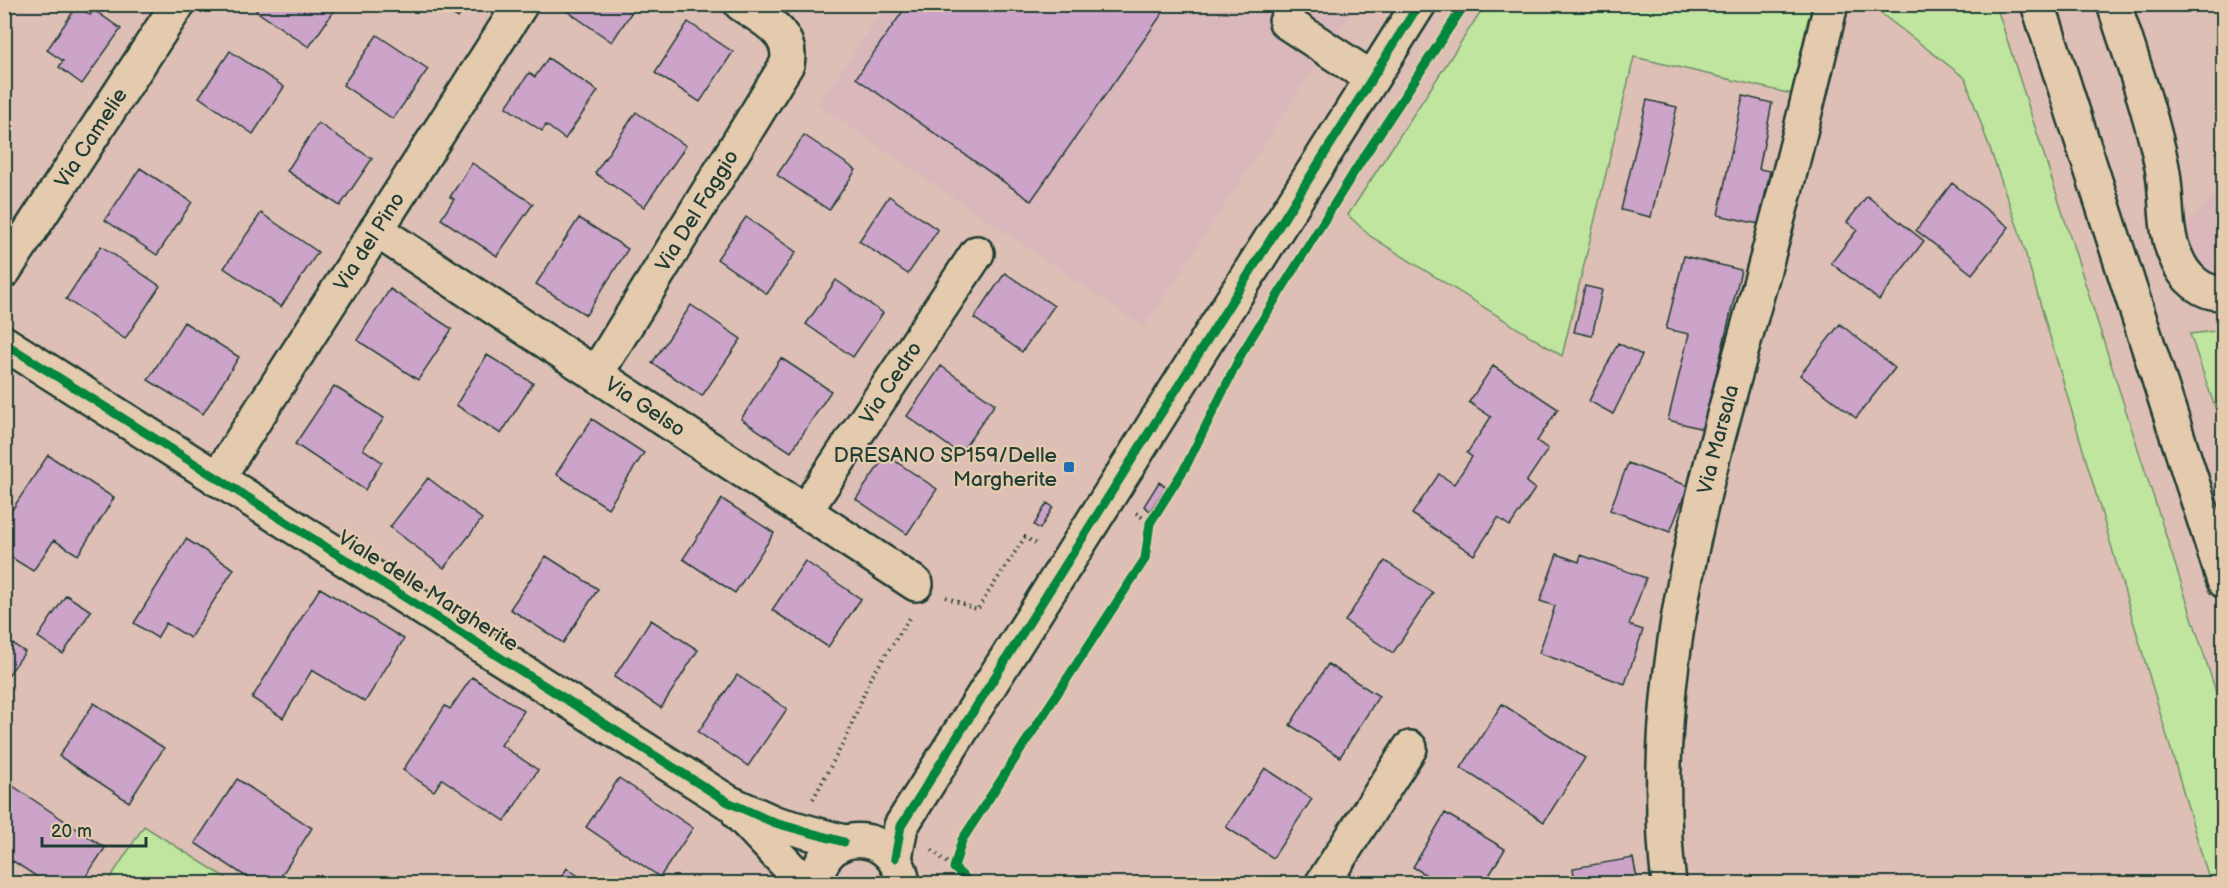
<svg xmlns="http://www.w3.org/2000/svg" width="2228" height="888" font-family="'Balsamiq Sans',sans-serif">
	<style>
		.built { fill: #d9b7bb }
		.green { fill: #c0e59f; stroke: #70916a; stroke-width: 1.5 }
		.building { fill: #cca3c9; stroke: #1f3d34; stroke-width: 1.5 }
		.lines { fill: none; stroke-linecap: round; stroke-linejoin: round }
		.minor-casing { stroke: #1f3d34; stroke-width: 38 }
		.path { stroke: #1f3d34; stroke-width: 4; stroke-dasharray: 1.5 4.5; stroke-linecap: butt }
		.minor { stroke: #e5cbad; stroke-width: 33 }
		.cycleway-casing { stroke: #e5cbad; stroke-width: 13 }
		.cycleway { stroke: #00873e; stroke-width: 9 }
		.poi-dot { fill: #1f6fb2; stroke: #e5cbad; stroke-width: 2 }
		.labels { text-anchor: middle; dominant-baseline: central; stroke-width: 4.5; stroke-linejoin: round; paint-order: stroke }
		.street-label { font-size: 21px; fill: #1f3d34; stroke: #e5cbad }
		.poi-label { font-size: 21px; fill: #1f3d34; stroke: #e5cbad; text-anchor: end }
	</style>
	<rect width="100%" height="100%" fill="#debfb5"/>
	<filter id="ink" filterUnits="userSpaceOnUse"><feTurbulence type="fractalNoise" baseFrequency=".0167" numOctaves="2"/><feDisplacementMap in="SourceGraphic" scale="12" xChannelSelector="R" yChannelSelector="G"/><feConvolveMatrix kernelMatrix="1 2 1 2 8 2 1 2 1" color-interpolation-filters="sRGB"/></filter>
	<g filter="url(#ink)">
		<!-- built -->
		<path class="built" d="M 886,5 L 1356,5 L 1144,327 L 818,105 Z
			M 2223,187 L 2223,305 L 2180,232 Z"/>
		<!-- green -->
		<path class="green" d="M 1485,5 L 1996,5 L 2223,714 L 2223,883 L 2210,883 L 2019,231 L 1965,78 L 1870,5 L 1808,19 L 1792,94 L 1634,57 L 1562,356 L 1370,236 L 1348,215 Z
			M 2223,330 L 2224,330 L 2223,431 L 2190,334 Z
			M 144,826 L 234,883 L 107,883 Z"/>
		<!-- building -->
		<path class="building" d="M 260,4 L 339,4 L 309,47 L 256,11 Z
			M 438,4 L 467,4 L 458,18 Z
			M 572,4 L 637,4 L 612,42 L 567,11 Z
			M 908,4 L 1169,4 L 1031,201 L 856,78 Z
			M 77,6 L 90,15 L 94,10 L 121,29 L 82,84 L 59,67 L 63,61 L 47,50 Z
			M 4,10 L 10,12 L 4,34 Z
			M 688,22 L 733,52 L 700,102 L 655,73 Z
			M 377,35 L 428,69 L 393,119 L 343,85 Z
			M 230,51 L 284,87 L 253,134 L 199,97 Z
			M 548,58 L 598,91 L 565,139 L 546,125 L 542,131 L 506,107 L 529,73 L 535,77 Z
			M 1743,96 L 1772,103 L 1759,169 L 1770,171 L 1759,224 L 1718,215 Z
			M 1647,100 L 1677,107 L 1651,217 L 1621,210 Z
			M 636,112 L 686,146 L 644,207 L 595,173 Z
			M 318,123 L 372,159 L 340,206 L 287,171 Z
			M 804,135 L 856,170 L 829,210 L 777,175 Z
			M 472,163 L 533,204 L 497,256 L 441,219 L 454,199 L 450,197 Z
			M 140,168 L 192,202 L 157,255 L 105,220 Z
			M 1952,183 L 2009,227 L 1972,274 L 1916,230 Z
			M 889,196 L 938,230 L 908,274 L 859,241 Z
			M 1867,196 L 1924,241 L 1879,300 L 1831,263 L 1857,230 L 1847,222 Z
			M 261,213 L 318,252 L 281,307 L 224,268 Z
			M 746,217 L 796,252 L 767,294 L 717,259 Z
			M 579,218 L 628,249 L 586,315 L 536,284 Z
			M 101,246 L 160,286 L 125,339 L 66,299 Z
			M 1684,256 L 1741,270 L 1703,429 L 1668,420 L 1689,334 L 1666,329 Z
			M 1005,273 L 1054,306 L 1022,352 L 974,318 Z
			M 836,280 L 883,313 L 853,357 L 806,324 Z
			M 1585,286 L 1602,290 L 1592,336 L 1574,332 Z
			M 390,289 L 452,329 L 418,380 L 357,340 Z
			M 691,305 L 741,339 L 702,396 L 652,363 Z
			M 184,322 L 239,357 L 203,414 L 148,380 Z
			M 1840,324 L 1895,368 L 1856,418 L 1800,375 Z
			M 1618,343 L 1642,355 L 1613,414 L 1589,401 Z
			M 487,355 L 533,383 L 501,434 L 456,405 Z
			M 781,358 L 831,391 L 791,452 L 741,419 Z
			M 941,366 L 995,404 L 960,454 L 907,416 Z
			M 1493,366 L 1558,409 L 1537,441 L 1548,449 L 1526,482 L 1535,489 L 1510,526 L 1498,518 L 1474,555 L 1412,514 L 1439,474 L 1454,484 L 1472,457 L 1467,453 L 1491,417 L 1469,402 Z
			M 334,386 L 384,418 L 363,449 L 382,462 L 365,490 L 295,444 Z
			M 592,419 L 644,453 L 608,508 L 556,474 Z
			M 48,455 L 114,498 L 78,555 L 54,540 L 33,571 L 4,553 L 4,522 Z
			M 886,455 L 937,489 L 907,534 L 856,499 Z
			M 1628,463 L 1688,486 L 1670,532 L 1610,510 Z
			M 428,478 L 482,519 L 444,568 L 390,527 Z
			M 1159,482 L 1166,487 L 1150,511 L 1144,506 Z
			M 722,499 L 774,533 L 735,593 L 683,559 Z
			M 1047,503 L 1053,507 L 1040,529 L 1034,525 Z
			M 186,539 L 234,569 L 190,638 L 166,623 L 157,638 L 134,623 Z
			M 1557,554 L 1579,562 L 1581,555 L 1646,578 L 1629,625 L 1643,630 L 1625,684 L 1539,653 L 1555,606 L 1540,601 Z
			M 546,556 L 598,589 L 563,643 L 510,609 Z
			M 805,561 L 861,599 L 828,647 L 772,610 Z
			M 1385,561 L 1433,593 L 1393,653 L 1345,621 Z
			M 320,588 L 404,639 L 365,702 L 312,670 L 283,718 L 252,698 Z
			M 66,595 L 91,611 L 63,654 L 38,637 Z
			M 651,620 L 698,650 L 661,708 L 614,677 Z
			M 4,638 L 25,652 L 4,681 Z
			M 1328,664 L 1379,696 L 1340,757 L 1290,725 Z
			M 737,675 L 787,709 L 748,766 L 698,732 Z
			M 472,677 L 524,711 L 501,745 L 538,770 L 505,821 L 442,779 L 434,791 L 403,770 L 445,706 L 450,709 Z
			M 94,703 L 164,748 L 129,802 L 59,756 Z
			M 1502,704 L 1585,758 L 1544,822 L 1461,768 Z
			M 1265,768 L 1312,799 L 1273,858 L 1226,827 Z
			M 619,778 L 693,828 L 660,877 L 586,827 Z
			M 237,779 L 312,828 L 276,884 L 257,884 L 195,843 Z
			M 4,780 L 105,848 L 84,879 L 91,884 L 36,884 L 39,878 L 13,861 L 4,873 Z
			M 1445,813 L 1505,849 L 1484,884 L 1441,884 L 1413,867 Z
			M 1633,858 L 1638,884 L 1575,884 L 1573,868 Z
			M 567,868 L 590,884 L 557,884 Z
			M 1202,875 L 1214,884 L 1196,884 Z"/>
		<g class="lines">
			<defs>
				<g id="minor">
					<path d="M 2038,4 L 2224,581"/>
					<path d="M 2114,4 C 2131,58 2151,112 2162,167 C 2168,197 2163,230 2176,257 C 2184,277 2201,294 2224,293"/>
					<path d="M 1286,22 L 1371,78"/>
					<path id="s1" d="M 376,230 L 916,584"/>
					<path id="s2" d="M 4,271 L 178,4"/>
					<path d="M 4,343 L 728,802 L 775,823 L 844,842"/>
					<path id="s3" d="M 596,374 L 787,64 C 794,33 763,19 741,4"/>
					<path id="s4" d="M 217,479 L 521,4"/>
					<path id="s5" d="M 805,511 L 977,253"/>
					<path d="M 739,814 L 793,871 L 811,884"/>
					<path d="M 895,858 L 901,826 L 1419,4"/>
					<path d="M 817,884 C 819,826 896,826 903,884"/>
					<path d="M 1322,884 L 1410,748"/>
					<path id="s6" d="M 1669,884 C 1645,683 1704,486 1757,295 C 1784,199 1808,102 1831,4"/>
				</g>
			</defs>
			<!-- minor casing -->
			<use href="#minor" class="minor-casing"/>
			<!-- path -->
			<path class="path" d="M 1136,513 L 1150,523
				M 946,597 L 977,610 L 1025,537 L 1038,545
				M 813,799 L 847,736 L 870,679 L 911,616
				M 932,850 L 972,884"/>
			<!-- minor -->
			<use href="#minor" class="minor"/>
			<defs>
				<path id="cycleway" d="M 4,343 L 728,802 L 775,823 L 844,842
					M 895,858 L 901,826 L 1419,4
					M 972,884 L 954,868 L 962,840 L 1145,559 L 1150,523 L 1186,466 L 1242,353 L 1356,169 L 1465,4"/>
			</defs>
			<!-- cycleway casing -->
			<use href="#cycleway" class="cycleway-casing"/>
			<!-- cycleway -->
			<use href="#cycleway" class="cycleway"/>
		</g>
	</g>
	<!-- markers -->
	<rect class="poi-dot" x="1063" y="461" width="12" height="12" rx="3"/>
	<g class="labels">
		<!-- street labels -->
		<g class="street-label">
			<text stroke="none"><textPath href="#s2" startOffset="159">Via Camelie</textPath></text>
			<text stroke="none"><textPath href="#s3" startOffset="192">Via Del Faggio</textPath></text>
			<text stroke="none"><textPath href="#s4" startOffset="282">Via del Pino</textPath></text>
			<text stroke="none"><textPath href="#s5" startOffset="154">Via Cedro</textPath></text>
			<text stroke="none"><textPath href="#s1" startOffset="322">Via Gelso</textPath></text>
			<text stroke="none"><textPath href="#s6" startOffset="450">Via Marsala</textPath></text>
			<text transform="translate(428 591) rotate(32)">Viale delle Margherite</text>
		</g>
		<!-- poi labels -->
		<g class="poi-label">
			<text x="1057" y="455">DRESANO SP159/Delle<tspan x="1057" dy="24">Margherite</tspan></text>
		</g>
	</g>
	<!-- margin -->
	<rect width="2228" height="888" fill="none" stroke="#e5cbad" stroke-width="24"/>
	<rect x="12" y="12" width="2204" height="864" fill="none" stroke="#1f3d34" stroke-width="2" filter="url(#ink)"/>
	<!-- scale -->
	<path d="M42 837v9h104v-9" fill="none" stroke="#1f3d34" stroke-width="3"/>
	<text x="51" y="837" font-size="18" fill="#1f3d34" stroke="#e5cbad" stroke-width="4.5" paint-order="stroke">20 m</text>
</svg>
